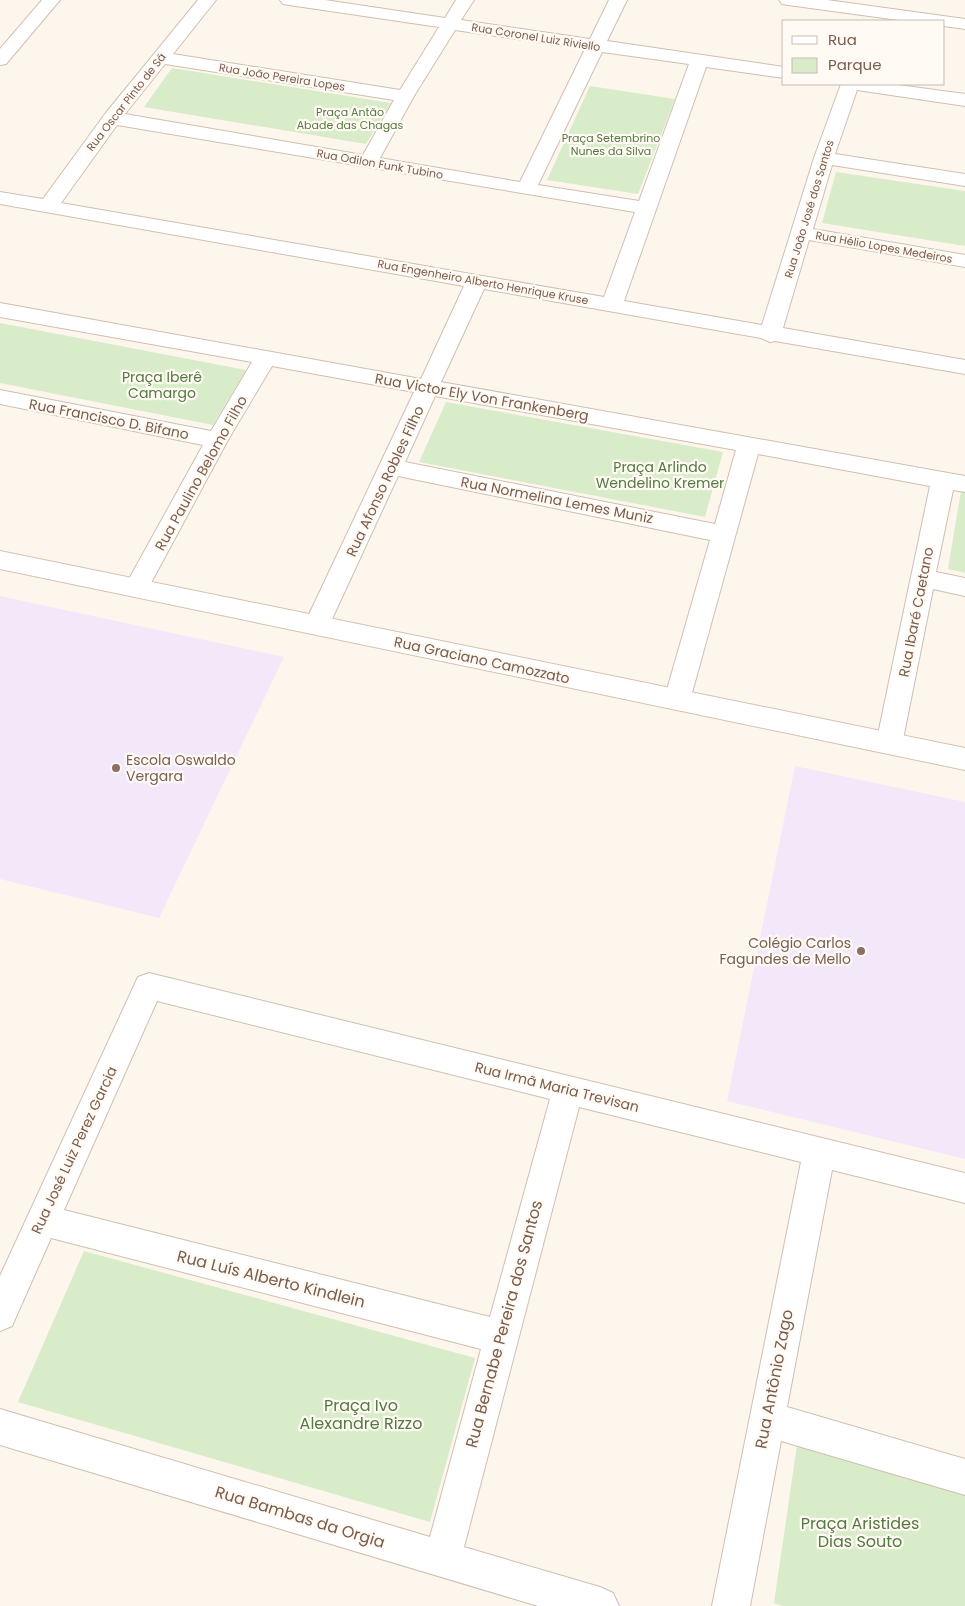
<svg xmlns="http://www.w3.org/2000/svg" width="965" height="1606" font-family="Poppins,sans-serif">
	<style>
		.education { fill: #f3e8fa }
		.green { fill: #d8ecc9 }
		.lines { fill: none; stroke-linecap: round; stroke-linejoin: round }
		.street-casing { stroke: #d1beb0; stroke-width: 2 }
		.secondary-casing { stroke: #d6c0b0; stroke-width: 2 }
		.street { fill: #fff; fill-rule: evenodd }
		.secondary { fill: #fff; fill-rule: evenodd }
		.education-dot { fill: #8d6e63; stroke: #fffaf3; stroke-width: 2 }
		.labels { text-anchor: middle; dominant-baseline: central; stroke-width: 4.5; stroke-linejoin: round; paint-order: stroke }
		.far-street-label { font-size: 11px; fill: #7a5c4d; stroke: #fffaf3 }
		.far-park-label { font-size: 11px; fill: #537a41; stroke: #fffaf3 }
		.park-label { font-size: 14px; fill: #537a41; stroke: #fffaf3 }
		.street-label { font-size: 14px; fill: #7a5c4d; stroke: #fffaf3 }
		.education-label { font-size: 14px; fill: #785e54; stroke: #fffaf3; text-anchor: start }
		.near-street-label { font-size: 16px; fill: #7a5c4d; stroke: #fffaf3 }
		.near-park-label { font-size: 16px; fill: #537a41; stroke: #fffaf3 }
	</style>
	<rect width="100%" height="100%" fill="#fdf6ec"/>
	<!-- education -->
	<path class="education" d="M 0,596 L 284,657 L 159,918 L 0,879 Z
		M 795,766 L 965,802 L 965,1159 L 727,1101 Z"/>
	<!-- green -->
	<path class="green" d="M 172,68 L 391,103 L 366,144 L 144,107 Z
		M 590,86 L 675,99 L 638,194 L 547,180 Z
		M 836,172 L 965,191 L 965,246 L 822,223 Z
		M 0,323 L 246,370 L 213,425 L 0,383 Z
		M 446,402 L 723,452 L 705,517 L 419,462 Z
		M 961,491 L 965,492 L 965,573 L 948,569 Z
		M 84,1251 L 475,1358 L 430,1522 L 18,1402 Z
		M 798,1438 L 965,1482 L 965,1606 L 783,1606 L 774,1603 Z"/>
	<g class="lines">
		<defs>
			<path id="street" d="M 42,0 L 60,0 L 6,64 L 0,65 L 0,49 Z
				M 198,0 L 216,0 L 173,54 L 400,90 L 439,27 L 289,5 L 283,4 L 280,0 L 325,0 L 445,18 L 456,0 L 474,0 L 461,20 L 590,39 L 609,0 L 627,0 L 607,41 L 784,67 L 784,78 L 706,67 L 624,301 L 762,325 L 814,158 L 841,84 L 891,84 L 965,94 L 965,106 L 857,90 L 835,154 L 965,174 L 965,186 L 832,165 L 813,229 L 965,255 L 965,267 L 809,240 L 783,328 L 965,360 L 965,374 L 775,341 L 770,342 L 761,338 L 484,289 L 441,382 L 965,476 L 965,492 L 953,490 L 936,572 L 965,578 L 965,596 L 933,589 L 902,744 L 898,751 L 889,754 L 880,751 L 876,744 L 930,486 L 758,454 L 690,700 L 686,707 L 677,710 L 668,707 L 664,700 L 710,540 L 398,476 L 326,632 L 317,634 L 308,632 L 304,625 L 414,392 L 272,366 L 228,440 L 145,594 L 136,597 L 127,594 L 124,588 L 203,445 L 0,404 L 0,390 L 211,431 L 252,362 L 0,317 L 0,303 L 421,379 L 464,286 L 0,204 L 0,192 L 43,199 L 105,114 ZM 455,30 L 585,49 L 520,182 L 380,158 L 414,96 ZM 602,52 L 689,64 L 639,201 L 538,185 ZM 165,64 L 394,100 L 363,155 L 125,114 ZM 117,125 L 635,212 L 604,297 L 61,203 ZM 435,396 L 736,450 L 715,524 L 405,462 Z
				M 779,0 L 827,0 L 965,19 L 965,29 L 944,26 L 944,21 L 906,21 L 788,5 L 782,4 Z
				M 149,973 L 965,1173 L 965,1203 L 832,1170 L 787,1407 L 965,1459 L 965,1495 L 781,1441 L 750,1606 L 712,1606 L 801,1162 L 579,1107 L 464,1547 L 600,1587 L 613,1593 L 619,1606 L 538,1606 L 0,1445 L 0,1409 L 430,1537 L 481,1349 L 51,1238 L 12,1326 L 0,1331 L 0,1276 L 138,977 ZM 157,1001 L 550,1099 L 490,1317 L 64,1210 Z"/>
			<path id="secondary" d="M 0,551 L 965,748 L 965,770 L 0,569 Z"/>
		</defs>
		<!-- street casing -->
		<use href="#street" class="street-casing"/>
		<!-- secondary casing -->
		<use href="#secondary" class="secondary-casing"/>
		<!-- street -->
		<use href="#street" class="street"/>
		<!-- secondary -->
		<use href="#secondary" class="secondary"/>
	</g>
	<!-- markers -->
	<g class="education-dot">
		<circle cx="116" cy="768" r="5"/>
		<circle cx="861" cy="951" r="5"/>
	</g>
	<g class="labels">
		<!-- far-street labels -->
		<g class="far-street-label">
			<text transform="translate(536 37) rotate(9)">Rua Coronel Luiz Riviello</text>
			<text transform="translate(282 77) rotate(9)">Rua João Pereira Lopes</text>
			<text transform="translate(126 102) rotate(-52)">Rua Oscar Pinto de Sá</text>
			<text transform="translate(380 164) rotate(10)">Rua Odilon Funk Tubino</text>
			<text transform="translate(809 209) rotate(-73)">Rua João José dos Santos</text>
			<text transform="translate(884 247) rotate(10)">Rua Hélio Lopes Medeiros</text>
			<text transform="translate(483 282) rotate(10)">Rua Engenheiro Alberto Henrique Kruse</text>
		</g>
		<!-- far-park labels -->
		<g class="far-park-label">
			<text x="350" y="112">Praça Antão<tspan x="350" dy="13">Abade das Chagas</tspan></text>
			<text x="611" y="138">Praça Setembrino<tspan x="611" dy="13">Nunes da Silva</tspan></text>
		</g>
		<!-- park labels -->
		<g class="park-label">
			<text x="162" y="377">Praça Iberê<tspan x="162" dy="16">Camargo</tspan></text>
			<text x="660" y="467">Praça Arlindo<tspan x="660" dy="16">Wendelino Kremer</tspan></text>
		</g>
		<!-- street labels -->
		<g class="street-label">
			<text transform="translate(482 397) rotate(10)">Rua Victor Ely Von Frankenberg</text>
			<text transform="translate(109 419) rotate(11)">Rua Francisco D. Bifano</text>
			<text transform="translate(201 473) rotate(-61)">Rua Paulino Belomo Filho</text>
			<text transform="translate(385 481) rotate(-65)">Rua Afonso Robles Filho</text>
			<text transform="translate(557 500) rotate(11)">Rua Normelina Lemes Muniz</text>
			<text transform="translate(916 612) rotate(-79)">Rua Ibaré Caetano</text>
			<text transform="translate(482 660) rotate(12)">Rua Graciano Camozzato</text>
			<text transform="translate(557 1087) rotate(14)">Rua Irmã Maria Trevisan</text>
			<text transform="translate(74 1150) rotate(-65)">Rua José Luiz Perez Garcia</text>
		</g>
		<!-- education labels -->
		<g class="education-label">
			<text x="126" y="760">Escola Oswaldo<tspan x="126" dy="16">Vergara</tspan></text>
			<text x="851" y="943" text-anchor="end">Colégio Carlos<tspan x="851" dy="16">Fagundes de Mello</tspan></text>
		</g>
		<!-- near-street labels -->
		<g class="near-street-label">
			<text transform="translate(271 1279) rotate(14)">Rua Luís Alberto Kindlein</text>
			<text transform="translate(504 1324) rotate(-75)">Rua Bernabe Pereira dos Santos</text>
			<text transform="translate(774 1379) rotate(-79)">Rua Antônio Zago</text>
			<text transform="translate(300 1517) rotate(17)">Rua Bambas da Orgia</text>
		</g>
		<!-- near-park labels -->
		<g class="near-park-label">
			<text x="361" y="1405">Praça Ivo<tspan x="361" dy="18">Alexandre Rizzo</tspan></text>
			<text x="860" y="1523">Praça Aristides<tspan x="860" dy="18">Dias Souto</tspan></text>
		</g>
	</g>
	<!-- legend -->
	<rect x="782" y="20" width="162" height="65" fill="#fffaf3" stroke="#cabbb1"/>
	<rect x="792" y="36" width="25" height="8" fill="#ffffff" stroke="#cabbb1"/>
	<text x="828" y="45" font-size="15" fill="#7a5c4d">Rua</text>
	<rect x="792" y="58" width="25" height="15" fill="#d8ecc9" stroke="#cabbb1"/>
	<text x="828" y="70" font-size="15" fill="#7a5c4d">Parque</text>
</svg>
